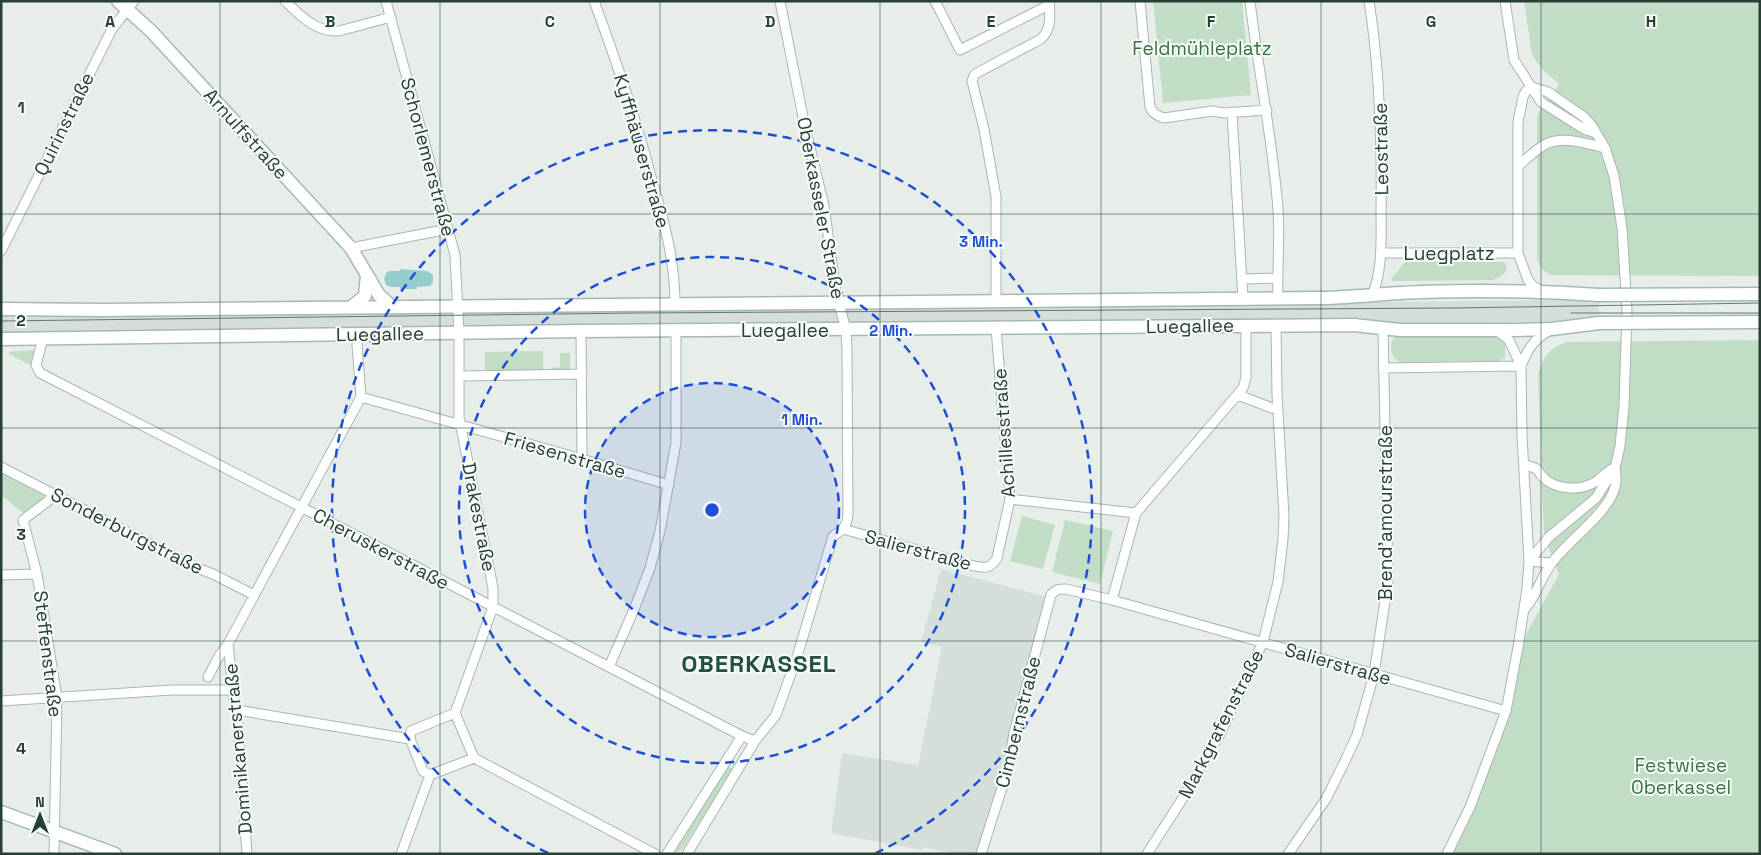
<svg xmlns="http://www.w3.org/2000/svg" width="1761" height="855" font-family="'Space Grotesk',sans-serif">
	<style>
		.built { fill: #d5ded8 }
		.green { fill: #c2ddc5 }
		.water { fill: #94cdce }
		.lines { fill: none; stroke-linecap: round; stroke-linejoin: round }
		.street-casing { stroke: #aab6b0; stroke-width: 11 }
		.secondary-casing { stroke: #a6b9b0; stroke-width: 15 }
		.street { stroke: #fff; stroke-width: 9 }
		.secondary { stroke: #fff; stroke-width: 12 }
		.tram { stroke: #627a70; stroke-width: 1 }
		.secondary-bridge-casing { stroke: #a6b9b0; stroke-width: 15; stroke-linecap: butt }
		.secondary-bridge { stroke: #fff; stroke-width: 12 }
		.grid { fill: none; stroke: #273f35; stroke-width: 1; stroke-opacity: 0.55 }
		.ring { fill: none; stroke: #1d4ed8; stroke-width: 2.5; stroke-dasharray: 9 6 }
		.labels { text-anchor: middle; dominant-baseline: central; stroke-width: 4; stroke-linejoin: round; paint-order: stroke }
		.park-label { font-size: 19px; fill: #347343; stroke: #f7fbf8 }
		.street-label { font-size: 19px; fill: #273f35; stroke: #f7fbf8 }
		.district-label { font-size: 24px; font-weight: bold; letter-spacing: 1px; fill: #24503f; stroke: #f7fbf8 }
		.grid-label { font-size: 16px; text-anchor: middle; font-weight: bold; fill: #273f35; stroke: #f7fbf8; stroke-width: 4; stroke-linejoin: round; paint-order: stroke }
		.centre { fill: #1d4ed8; stroke: #f7fbf8; stroke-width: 2.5 }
		.ring-label { font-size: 15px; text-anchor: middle; font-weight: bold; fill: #1d4ed8; stroke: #f7fbf8; stroke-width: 4; stroke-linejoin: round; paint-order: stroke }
	</style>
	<rect width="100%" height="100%" fill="#e7eeea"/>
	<!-- built -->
	<path class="built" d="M 1578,300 L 1599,301 L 1599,320 L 1578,322 L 1,333 L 1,315 Z
		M 941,569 L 1051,598 L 981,854 L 955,854 L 923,847 L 922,850 L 831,833 L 842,753 L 918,765 L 942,647 L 921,642 Z"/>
	<!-- green -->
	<path class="green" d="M 1153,1 L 1242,1 L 1251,95 L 1163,103 Z
		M 1524,1 L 1760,1 L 1760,276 L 1551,275 L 1541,269 L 1537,259 L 1537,115 L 1559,84 L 1542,69 L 1532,55 Z
		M 1405,262 L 1504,262 L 1507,266 C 1506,274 1501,277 1493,280 L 1393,281 L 1391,279 Z
		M 1396,335 L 1411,335 L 1414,337 L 1499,337 L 1505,340 L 1505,358 L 1498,361 L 1400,362 C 1390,358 1388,342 1396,335 Z
		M 1760,340 L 1760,854 L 1447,854 L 1506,712 L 1519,647 L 1559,574 L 1544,536 L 1538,374 C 1545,355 1547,350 1566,342 Z
		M 34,350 L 35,352 L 32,366 L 9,354 L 9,352 Z
		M 543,351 L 543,373 L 485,373 L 485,352 Z
		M 560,353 L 570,353 L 570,372 L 552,372 L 551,368 L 560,367 Z
		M 1,472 L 44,494 L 45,498 L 23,513 L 1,495 Z
		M 1022,516 L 1055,525 L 1043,569 L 1010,561 Z
		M 1065,520 L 1113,531 L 1100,584 L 1052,572 Z
		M 728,766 L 733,769 L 682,850 L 676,852 L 674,849 Z"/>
	<!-- water -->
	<path class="water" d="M 400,269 L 427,271 L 433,275 L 433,282 L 430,286 L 417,287 L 417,289 L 400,289 L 400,287 L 391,287 L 386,285 L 384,279 L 386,273 L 390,271 L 400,271 Z"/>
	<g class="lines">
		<defs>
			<path id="street" d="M 285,1 C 301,16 315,32 339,31 L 391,17
				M 386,1 L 455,255 L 459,333 L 459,417 L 493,588 L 493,607 L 455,713
				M 594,1 C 616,60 636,119 652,180 C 664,220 675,261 675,304
				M 935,1 L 960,50 L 1049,5
				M 1140,1 L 1150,107 C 1153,114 1158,116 1164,118 L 1212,111 L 1224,113 L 1267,110
				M 1250,1 C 1258,71 1273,140 1278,210 C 1280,239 1277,269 1278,298
				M 1369,1 C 1380,71 1382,140 1381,210 C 1381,239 1383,269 1372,296
				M 1505,1 L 1514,60 L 1541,102 L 1584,129 L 1596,133
				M 1532,87 L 1526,91 L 1523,97 L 1518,122 L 1518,253 L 1528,280 L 1533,286 L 1542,291
				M 1232,112 L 1243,299
				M 1518,166 C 1527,159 1536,149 1546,144 C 1564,135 1587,144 1605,148
				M 351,248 L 448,229
				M 1,251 L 112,29 L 134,1
				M 1381,253 L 1518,253
				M 1243,279 L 1277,278
				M 996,301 L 996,197 L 984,129 L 972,81 L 975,74 L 1041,39 C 1052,29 1050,15 1049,1
				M 581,331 L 582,459
				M 43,338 L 36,365 L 40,373 L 303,508 L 742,736 L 755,741
				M 1521,366 C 1528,349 1534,338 1551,330
				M 1383,368 L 1521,366
				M 460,376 L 582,374
				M 1238,395 L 1272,408 L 1278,408
				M 361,397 L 582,459 L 669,485
				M 1524,464 L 1537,469 C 1548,490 1578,493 1597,481 C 1603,477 1606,472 1612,469
				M 1,467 L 197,568 L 213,574 L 254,595
				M 1010,499 L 1136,513
				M 843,529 L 974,566 C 986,568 990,569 997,558 L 1010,499 L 996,328
				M 1529,561 L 1549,537 L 1596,498 L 1615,468 L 1620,446 L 1624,406 L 1627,311 L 1622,228 L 1614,176 L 1605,148 L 1592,126 L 1584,117 L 1548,92 L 1532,87
				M 1529,561 L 1551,563
				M 1,575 L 37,574
				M 1112,600 L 1136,513 L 1243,388 L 1246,378 L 1246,326
				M 1524,610 C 1536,597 1540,579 1551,564 C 1568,540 1608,514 1615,487 C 1617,481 1616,474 1615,468
				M 609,667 L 635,607 L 650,568 L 660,531 L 676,443 L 676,331
				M 208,677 L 219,656 L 228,644
				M 1,701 L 172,690 L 233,690
				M 237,710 L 410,739
				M 455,713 L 474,758 L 430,775 L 423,771 L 410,739 L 411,731 Z
				M 474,758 L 655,854
				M 54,854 L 57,698 L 37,574 L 23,520 L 56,495
				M 247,854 L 237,710 L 234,700 L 228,644 L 361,397 L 357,345 L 358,339 L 362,334
				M 401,854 L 430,775
				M 667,854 L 742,736
				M 687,854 L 755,741 L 776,715 L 797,657 L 833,536 C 843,530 847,526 848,514 L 847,351 L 846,330 L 836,292 L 824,206 L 804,122 L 780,1
				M 981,854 L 1008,769 L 1014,733 L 1051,595 C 1056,589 1059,589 1066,589 L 1112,600 L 1506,711
				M 1147,854 L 1188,790 L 1220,734 L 1263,642 L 1278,582 L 1283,539 L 1284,516 L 1277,395 L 1276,326
				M 1288,854 L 1326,799 L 1344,763 L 1357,735 L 1374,674 L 1388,581 L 1383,329
				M 1447,854 L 1470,807 L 1506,711 L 1518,647 L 1527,589 L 1529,561 L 1522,436 L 1521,366 L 1509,340 L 1496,330"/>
			<path id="secondary" d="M 118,1 L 151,31 L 351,248 L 379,295 L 392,307
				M 350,308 L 365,296 L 367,275
				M 1,309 L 101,310 L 1315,298 C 1351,298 1386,293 1422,292 C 1481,290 1540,291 1599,295
				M 1,339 L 581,331 L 1354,325 L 1400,330 L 1514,330 L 1552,329 L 1599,323
				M 1,812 L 115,854"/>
		</defs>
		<!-- street casing -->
		<use href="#street" class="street-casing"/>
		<!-- secondary casing -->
		<use href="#secondary" class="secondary-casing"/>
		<!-- street -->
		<use href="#street" class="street"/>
		<!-- secondary -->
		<use href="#secondary" class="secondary"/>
		<!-- tram -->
		<path class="tram" d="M 1571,313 L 1760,313
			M 1,321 L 637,313 L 1455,308 L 1760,303"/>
		<defs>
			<path id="secondary-bridge" d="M 1599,295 L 1760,294
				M 1599,323 L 1760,322"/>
		</defs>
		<!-- secondary-bridge casing -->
		<use href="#secondary-bridge" class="secondary-bridge-casing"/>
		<!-- secondary-bridge -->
		<use href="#secondary-bridge" class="secondary-bridge"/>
	</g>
	<!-- grid -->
	<path class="grid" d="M 220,1 L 220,854M 440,1 L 440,854M 660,1 L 660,854M 880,1 L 880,854M 1101,1 L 1101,854M 1321,1 L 1321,854M 1541,1 L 1541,854M 1,214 L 1760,214M 1,428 L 1760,428M 1,641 L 1760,641"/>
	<!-- distance rings -->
	<circle cx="712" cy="510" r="127" fill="#1d4ed8" fill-opacity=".12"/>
	<g class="ring">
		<circle cx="712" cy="510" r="127"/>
		<circle cx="712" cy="510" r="253"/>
		<path d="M548 853A380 380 0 1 1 876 853"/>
	</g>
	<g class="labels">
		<!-- park labels -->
		<g class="park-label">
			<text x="1202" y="48">Feldmühleplatz</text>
			<text x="1681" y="765">Festwiese<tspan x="1681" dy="22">Oberkassel</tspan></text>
		</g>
		<!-- street labels -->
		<g class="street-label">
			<text transform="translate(64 124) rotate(-64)">Quirinstraße</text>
			<text transform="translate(246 134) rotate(48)">Arnulfstraße</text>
			<text transform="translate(1381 149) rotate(-91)">Leostraße</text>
			<text transform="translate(642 151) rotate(74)">Kyffhäuserstraße</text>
			<text transform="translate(428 157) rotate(75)">Schorlemerstraße</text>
			<text transform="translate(821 208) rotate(79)">Oberkasseler Straße</text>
			<text x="1449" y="253">Luegplatz</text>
			<text transform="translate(1190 326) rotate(-1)">Luegallee</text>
			<text x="785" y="330">Luegallee</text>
			<text transform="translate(380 334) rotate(-1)">Luegallee</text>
			<text transform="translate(1004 433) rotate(-94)">Achillesstraße</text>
			<text transform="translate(565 455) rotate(16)">Friesenstraße</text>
			<text transform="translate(1385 513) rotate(-90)">Brend'amourstraße</text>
			<text transform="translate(479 517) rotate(79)">Drakestraße</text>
			<text transform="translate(127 531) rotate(27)">Sonderburgstraße</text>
			<text transform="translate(381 549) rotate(28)">Cheruskerstraße</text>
			<text transform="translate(918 550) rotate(15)">Salierstraße</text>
			<text transform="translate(48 654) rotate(83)">Steffenstraße</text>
			<text transform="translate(1338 664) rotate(16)">Salierstraße</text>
			<text transform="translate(1018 722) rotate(-76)">Cimbernstraße</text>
			<text transform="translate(1221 724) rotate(-63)">Markgrafenstraße</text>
			<text transform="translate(238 749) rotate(-95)">Dominikanerstraße</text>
		</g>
		<!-- district labels -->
		<g class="district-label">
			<text x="759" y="663">OBERKASSEL</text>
		</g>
	</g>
	<g class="grid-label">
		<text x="110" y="27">A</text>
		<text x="330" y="27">B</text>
		<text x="550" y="27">C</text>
		<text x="770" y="27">D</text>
		<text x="991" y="27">E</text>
		<text x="1211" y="27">F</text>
		<text x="1431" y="27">G</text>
		<text x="1651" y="27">H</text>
		<text x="21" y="113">1</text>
		<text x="21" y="326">2</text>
		<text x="21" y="540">3</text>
		<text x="21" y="754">4</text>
	</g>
	<circle cx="712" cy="510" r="8" class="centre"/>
	<g class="ring-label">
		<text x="981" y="247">3 Min.</text>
		<text x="891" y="336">2 Min.</text>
		<text x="802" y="425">1 Min.</text>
	</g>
	<!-- border -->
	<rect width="1761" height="855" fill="none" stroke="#273f35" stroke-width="5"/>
	<!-- north arrow -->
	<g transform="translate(40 815)" stroke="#f7fbf8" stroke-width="4" paint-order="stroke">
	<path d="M0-4L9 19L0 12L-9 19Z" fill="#273f35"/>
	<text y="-8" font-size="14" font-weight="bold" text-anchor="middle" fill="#273f35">N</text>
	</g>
</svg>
